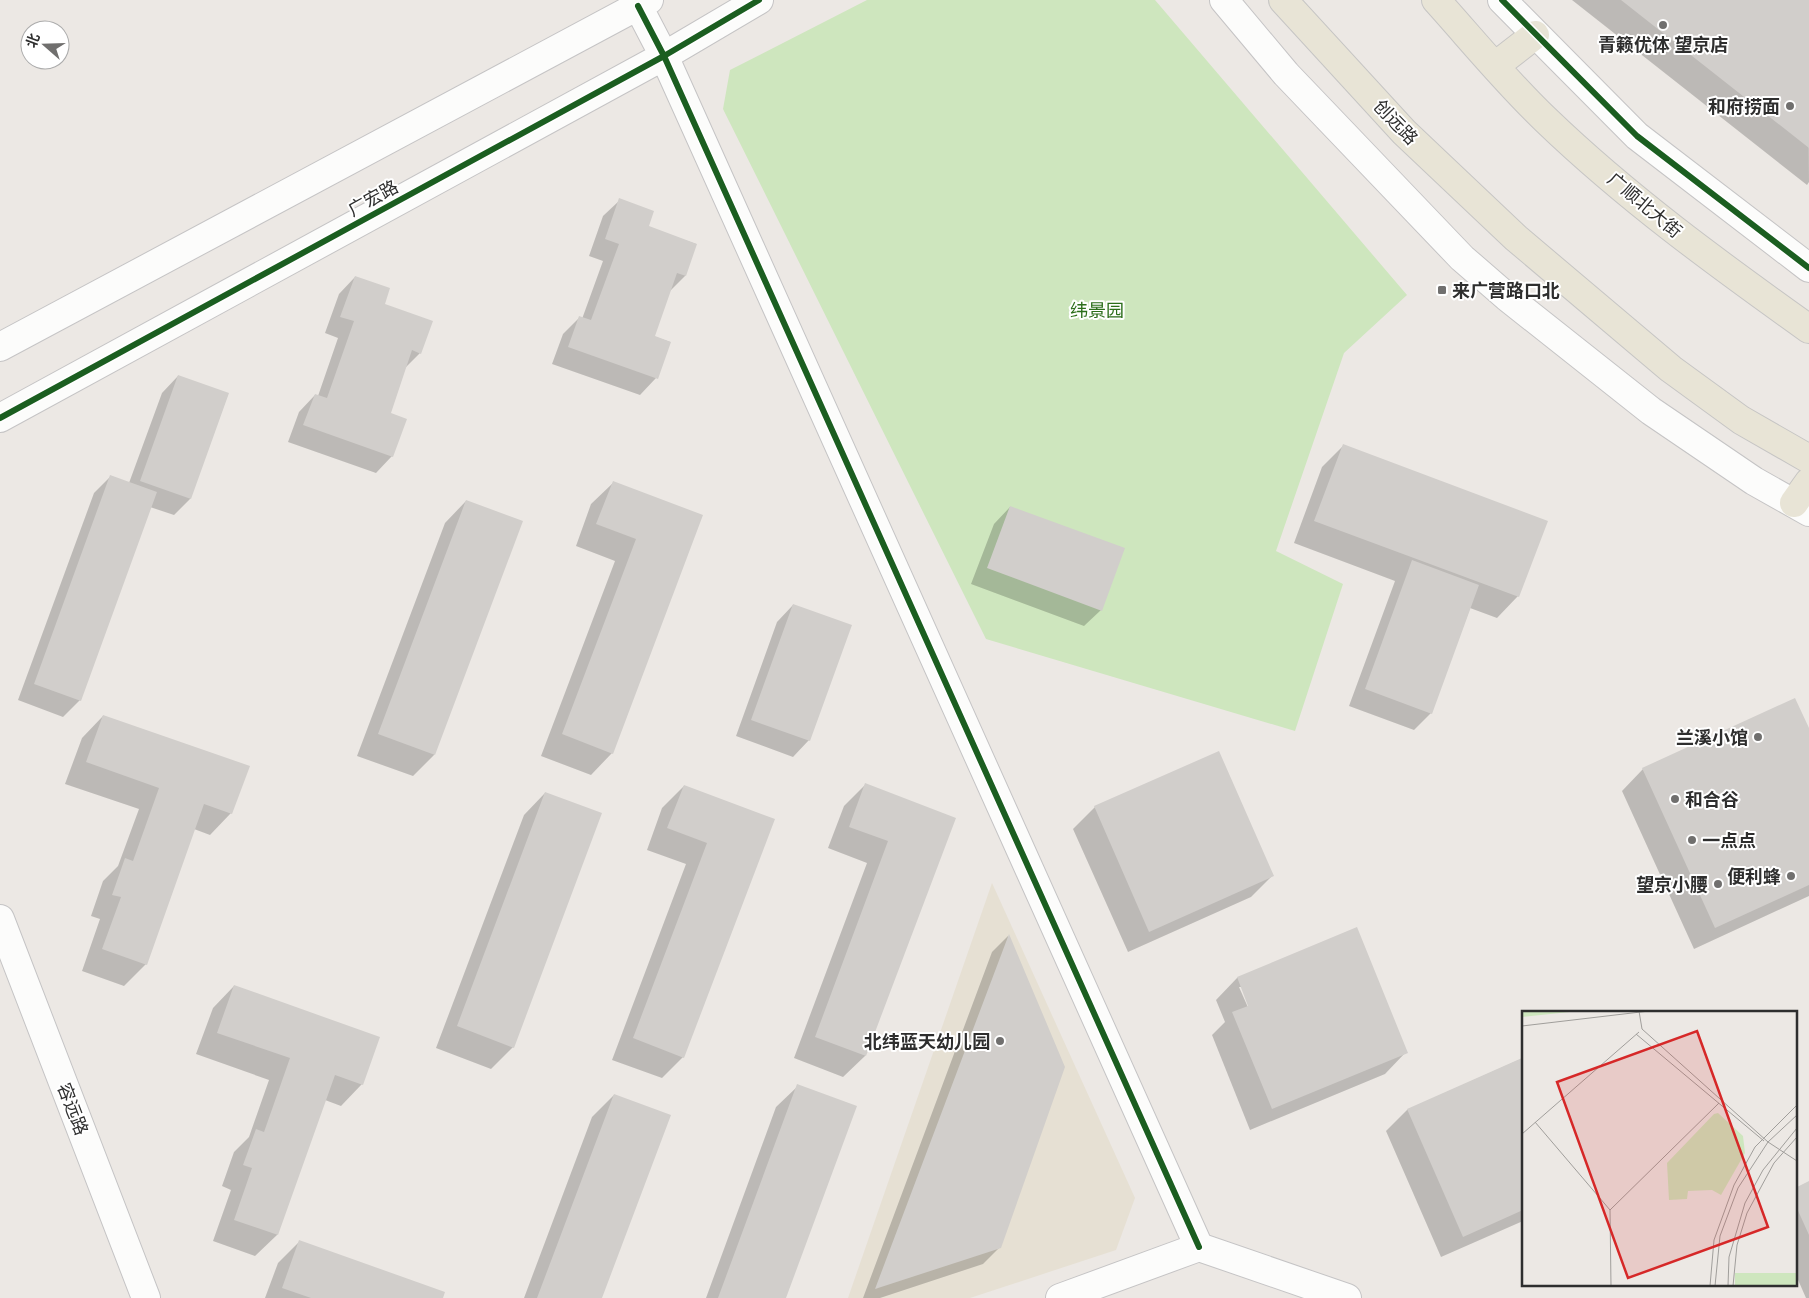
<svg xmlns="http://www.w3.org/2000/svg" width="1809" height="1298" font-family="'PT Sans','Noto Sans SC',sans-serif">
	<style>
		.education { fill: #e6e0d3 }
		.green { fill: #cee6be }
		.shadow { fill: #0003; fill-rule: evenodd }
		.building { fill: #d1cecb }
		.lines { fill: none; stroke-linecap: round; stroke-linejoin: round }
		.minor-casing { stroke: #c5c4c5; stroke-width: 30 }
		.tertiary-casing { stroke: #c5c4c5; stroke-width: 30 }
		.primary-casing { stroke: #c6c5c4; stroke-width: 30 }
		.minor { stroke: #fcfcfb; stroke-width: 28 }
		.tertiary { stroke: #fcfcfb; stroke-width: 28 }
		.primary { stroke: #e8e4d6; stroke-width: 28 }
		.cycleway-casing { stroke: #fff; stroke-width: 9 }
		.cycleway { stroke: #1b5e20; stroke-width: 6 }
		.poi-dot { fill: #706f6e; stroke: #fff; stroke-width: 2 }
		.labels { text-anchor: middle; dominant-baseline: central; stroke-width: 4; stroke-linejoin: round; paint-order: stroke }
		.poi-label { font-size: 18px; font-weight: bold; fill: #2e2e2e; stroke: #fff; text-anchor: end }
		.street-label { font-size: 18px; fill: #2e2e2e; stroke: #fff }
		.park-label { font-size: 18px; fill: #2c6e1b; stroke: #fff }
		.inset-road { fill: none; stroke: #a09e9b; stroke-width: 1 }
		.view { fill: #d62828; fill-opacity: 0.15; stroke: #d62828; stroke-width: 2.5 }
		.inset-edge { fill: none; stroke: #2e2e2e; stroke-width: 2.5 }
	</style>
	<rect width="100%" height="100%" fill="#ece8e4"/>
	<!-- education -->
	<path class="education" d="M 992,883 L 1135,1198 L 1116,1250 L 970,1298 L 848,1298 Z"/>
	<!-- green -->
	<path class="green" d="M 867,0 L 1155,0 L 1407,295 L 1344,353 L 1276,551 L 1343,584 L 1295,731 L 986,639 L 723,109 L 730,70 Z"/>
	<!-- shadow -->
	<path class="shadow" d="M 1572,0 L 1808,0 L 1809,182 L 1807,185 Z
		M 620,200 L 647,227 L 696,244 L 685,276 L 669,292 L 653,336 L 670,342 L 656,378 L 640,395 L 552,364 L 563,334 L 579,318 L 582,319 L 603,261 L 589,256 L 603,216 Z
		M 355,277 L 383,305 L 420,353 L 405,368 L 389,414 L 392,456 L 376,473 L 288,442 L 299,412 L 315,395 L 318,396 L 338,338 L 325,333 L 339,294 Z
		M 178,376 L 228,394 L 190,499 L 174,515 L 150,507 L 80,700 L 63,717 L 18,700 L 94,493 L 111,476 L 129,483 L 162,393 Z
		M 1343,446 L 1518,596 L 1497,618 L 1470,608 L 1431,713 L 1414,730 L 1349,706 L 1395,581 L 1294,543 L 1322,467 Z
		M 613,483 L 701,516 L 612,753 L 591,775 L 541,756 L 615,561 L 576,546 L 591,504 Z
		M 466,501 L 434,755 L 413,776 L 357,756 L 445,523 Z
		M 1010,507 L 1101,610 L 1084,626 L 971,584 L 994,524 Z
		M 793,605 L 809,740 L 793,757 L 736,736 L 777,622 Z
		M 103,716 L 231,813 L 210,835 L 194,829 L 146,964 L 124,986 L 82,971 L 100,919 L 91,916 L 103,881 L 118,866 L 139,809 L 65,784 L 82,738 Z
		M 1809,731 L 1809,896 L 1694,949 L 1622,791 L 1643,769 Z
		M 865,785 L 954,818 L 865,1056 L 843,1077 L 794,1058 L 867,863 L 828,848 L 844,806 Z
		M 684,786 L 773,820 L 683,1057 L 662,1078 L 612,1060 L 686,864 L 647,850 L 662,808 Z
		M 545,793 L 513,1047 L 491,1069 L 436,1048 L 524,815 Z
		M 1095,807 L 1273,875 L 1251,897 L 1128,952 L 1073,829 Z
		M 1356,929 L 1406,1052 L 1385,1074 L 1250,1130 L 1212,1035 L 1225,1022 L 1216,1000 L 1237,978 ZM 1239,987 L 1242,987 L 1252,1011 L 1250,1012 Z
		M 1008,936 L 1000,1247 L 983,1264 L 880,1298 L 863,1298 L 992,952 Z
		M 234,986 L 362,1084 L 341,1106 L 325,1100 L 277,1235 L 255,1256 L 213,1241 L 231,1190 L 222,1186 L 234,1152 L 249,1137 L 269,1080 L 196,1054 L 213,1008 Z
		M 1521,1059 L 1523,1221 L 1441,1257 L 1386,1131 L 1407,1110 Z
		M 798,1086 L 785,1298 L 706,1298 L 776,1107 Z
		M 614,1095 L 601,1298 L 524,1298 L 592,1117 Z
		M 1809,1183 L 1809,1298 L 1806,1298 L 1795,1273 L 1795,1189 Z
		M 299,1242 L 442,1298 L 265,1298 L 278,1263 Z"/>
	<!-- building -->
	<path class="building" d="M 1621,0 L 1809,0 L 1809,148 Z
		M 619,198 L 654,211 L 649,226 L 697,244 L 686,276 L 677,273 L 655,336 L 671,342 L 658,379 L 568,347 L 579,316 L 591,320 L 619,244 L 605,239 Z
		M 355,276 L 390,288 L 385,304 L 433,321 L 421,354 L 412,350 L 391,413 L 407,419 L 393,457 L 303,425 L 315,394 L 327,398 L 354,321 L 340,317 Z
		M 178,375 L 229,393 L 191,499 L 140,481 Z
		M 1343,444 L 1548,521 L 1519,597 L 1314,521 Z
		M 110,475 L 157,492 L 81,701 L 34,684 Z
		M 613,481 L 703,515 L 613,754 L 562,734 L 636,539 L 596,524 Z
		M 466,500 L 523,521 L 435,755 L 378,734 Z
		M 1010,506 L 1125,548 L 1102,611 L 987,568 Z
		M 1412,560 L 1479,585 L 1432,714 L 1365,689 Z
		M 793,604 L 852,625 L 810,741 L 751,720 Z
		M 1795,698 L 1809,728 L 1809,885 L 1715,928 L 1642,768 Z
		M 103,715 L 250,766 L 232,814 L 204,804 L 147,965 L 102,949 L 121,897 L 112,895 L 125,858 L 133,861 L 159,788 L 86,762 Z
		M 1219,751 L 1274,876 L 1149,932 L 1094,806 Z
		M 865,783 L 956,818 L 866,1056 L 815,1037 L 888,841 L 849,827 Z
		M 684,785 L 775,819 L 684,1058 L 633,1038 L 707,843 L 667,828 Z
		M 545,792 L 602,813 L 514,1048 L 457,1026 Z
		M 1357,927 L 1408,1053 L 1272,1109 L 1232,1012 L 1248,1006 L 1237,977 Z
		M 1009,934 L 1065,1067 L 1001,1248 L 875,1289 Z
		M 234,985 L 380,1037 L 363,1085 L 335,1075 L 278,1235 L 234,1220 L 252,1168 L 243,1165 L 256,1129 L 264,1132 L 290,1058 L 217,1033 Z
		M 1522,1058 L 1523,1210 L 1463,1237 L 1407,1109 Z
		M 797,1084 L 857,1106 L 786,1298 L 718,1298 Z
		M 614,1094 L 671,1115 L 602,1298 L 537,1298 Z
		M 1809,1181 L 1809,1235 L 1795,1204 L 1795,1188 Z
		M 299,1240 L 445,1292 L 443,1298 L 311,1298 L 282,1288 Z"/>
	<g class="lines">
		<defs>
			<path id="minor" d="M 638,6 L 664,56 L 1199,1247
				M 0,347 L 649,0
				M 0,418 L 664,56 L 759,0
				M 0,919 L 146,1298
				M 1060,1298 L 1199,1247 L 1347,1298"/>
			<path id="tertiary" d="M 1224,0 L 1286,74 L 1462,258 L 1507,297 L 1651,411 L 1754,481 L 1809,512
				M 1502,0 L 1637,136 L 1809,268"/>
			<path id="primary" d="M 1283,0 L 1404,132 L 1516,238 L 1671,369 L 1741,420 L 1809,459
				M 1436,0 C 1472,40 1507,83 1546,120 C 1627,198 1718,264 1809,329
				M 1495,66 L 1535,35
				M 1794,503 L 1809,482"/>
		</defs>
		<!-- minor casing -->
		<use href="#minor" class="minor-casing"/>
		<!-- tertiary casing -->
		<use href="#tertiary" class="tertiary-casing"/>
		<!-- primary casing -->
		<use href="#primary" class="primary-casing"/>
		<!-- minor -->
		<use href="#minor" class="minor"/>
		<!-- tertiary -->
		<use href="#tertiary" class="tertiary"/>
		<!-- primary -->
		<use href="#primary" class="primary"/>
		<defs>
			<path id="cycleway" d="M 1502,0 L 1637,136 L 1809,268
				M 638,6 L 664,56 L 1199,1247
				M 0,418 L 664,56 L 759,0"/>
		</defs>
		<!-- cycleway casing -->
		<use href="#cycleway" class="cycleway-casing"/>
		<!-- cycleway -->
		<use href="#cycleway" class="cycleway"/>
	</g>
	<!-- markers -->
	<g class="poi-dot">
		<circle cx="1663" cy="25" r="5"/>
		<circle cx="1790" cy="106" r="5"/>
		<rect x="1437" y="285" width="10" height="10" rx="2.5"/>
		<circle cx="1758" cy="737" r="5"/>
		<circle cx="1675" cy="799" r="5"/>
		<circle cx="1692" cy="840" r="5"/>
		<circle cx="1791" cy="876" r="5"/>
		<circle cx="1718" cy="884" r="5"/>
		<circle cx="1000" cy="1041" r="5"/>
	</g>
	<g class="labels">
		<!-- poi labels -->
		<g class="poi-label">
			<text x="1663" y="44" text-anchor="middle">青籁优体 望京店</text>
			<text x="1780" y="106">和府捞面</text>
			<text x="1452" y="290" text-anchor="start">来广营路口北</text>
			<text x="1748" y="737">兰溪小馆</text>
			<text x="1685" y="799" text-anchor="start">和合谷</text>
			<text x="1702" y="840" text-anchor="start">一点点</text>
			<text x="1781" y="876">便利蜂</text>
			<text x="1708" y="884">望京小腰</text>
			<text x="990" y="1041">北纬蓝天幼儿园</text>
		</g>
		<!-- street labels -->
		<g class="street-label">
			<text transform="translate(1396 122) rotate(46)">创远路</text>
			<text transform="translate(373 198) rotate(-29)">广宏路</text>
			<text transform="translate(1645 205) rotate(40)">广顺北大街</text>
			<text transform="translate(73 1109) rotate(69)">容远路</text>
		</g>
		<!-- park labels -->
		<g class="park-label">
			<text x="1097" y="310">纬景园</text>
		</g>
	</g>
	<!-- overview -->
	<g transform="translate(1522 1011)">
		<rect width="275" height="275" fill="#ece8e4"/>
		<path d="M 0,0 L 57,0 L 0,6 ZM 196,102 L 221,125 L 223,142 L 199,184 L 190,179 L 166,180 L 165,188 L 147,189 L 145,152 L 192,103 ZM 213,262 L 275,262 L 275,275 L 213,275 Z" fill="#cee6be"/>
		<path class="inset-road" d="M 117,0 L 120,18M 0,15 L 127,0M 120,18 L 246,131 L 275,150M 114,23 L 242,130M 13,111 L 88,199 L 89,275M 0,123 L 117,21M 88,199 L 197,92M 188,275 L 192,229 L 212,174 L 233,136 L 275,94M 193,275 L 198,225 L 216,177 L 246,131 L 275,104M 206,275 L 207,246 L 223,192 L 241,159 L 275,117M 211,275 L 215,234 L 225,202 L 252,152 L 275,126"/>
		<path class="view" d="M 175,20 L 246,216 L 106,267 L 35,71 Z"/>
		<rect width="275" height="275" class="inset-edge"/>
	</g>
	<!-- north arrow -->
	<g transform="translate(45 45) rotate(290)"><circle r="24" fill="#ffffff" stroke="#ababab"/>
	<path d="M0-4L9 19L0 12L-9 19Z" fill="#706f6e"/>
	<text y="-8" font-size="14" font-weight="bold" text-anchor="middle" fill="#2e2e2e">北</text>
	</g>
</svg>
